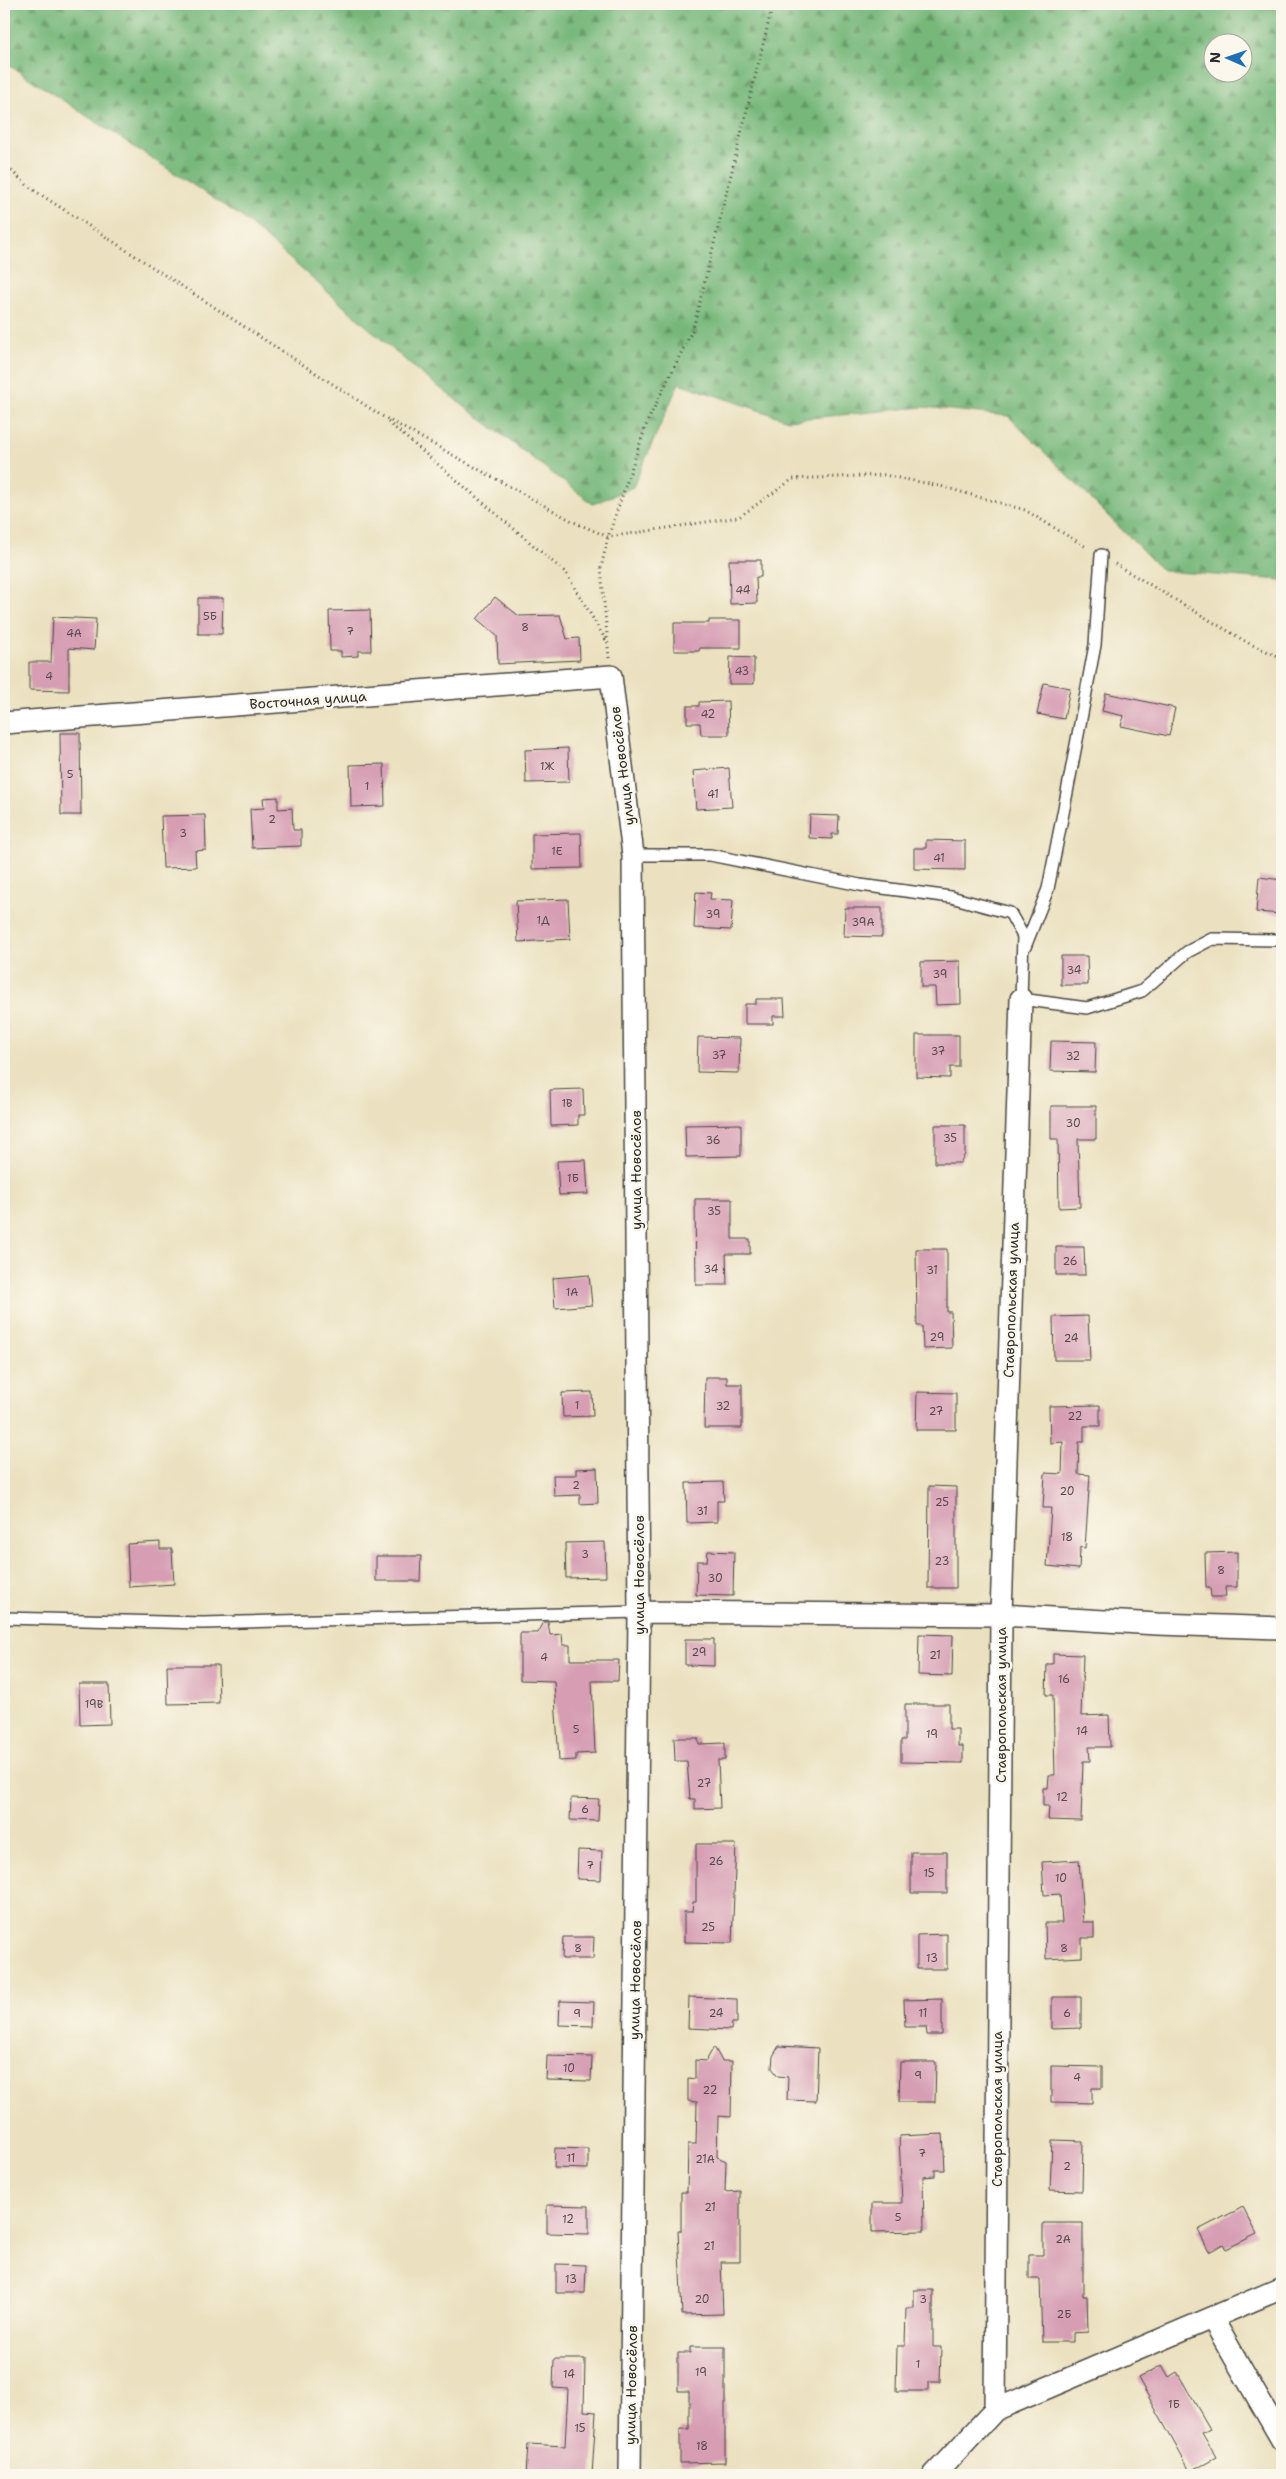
<svg xmlns="http://www.w3.org/2000/svg" width="1286" height="2479" font-family="'Shantell Sans',sans-serif">
	<style>
		.forest { fill: url(#forest-firs); stroke: #517252; fill-rule: evenodd }
		.building { fill: #d69db3 }
		.lines { fill: none; stroke-linecap: round; stroke-linejoin: round }
		.lane-casing { stroke: #484641; stroke-width: 14 }
		.street-casing { stroke: #484641; stroke-width: 24 }
		.path { stroke: #484641; stroke-width: 3; stroke-dasharray: 1 4; stroke-linecap: butt }
		.lane { stroke: #fff; stroke-width: 11 }
		.street { stroke: #fff; stroke-width: 21 }
		.labels { text-anchor: middle; dominant-baseline: central; stroke-width: 5; stroke-linejoin: round; paint-order: stroke }
		.number-label { font-size: 11px; fill: #56484d }
		.street-label { font-size: 14px; fill: #2b2b2b; stroke: #fbf7ec }
	</style>
	<defs>
		<pattern id="forest-firs" width="22" height="20" patternUnits="userSpaceOnUse" patternTransform="scale(1.25)"><rect width="22" height="20" fill="#77b87a"/><path d="M5 1l3.5 6h-7zM16 11l3.5 6h-7z" fill="#629664"/></pattern>
	</defs>
	<rect width="100%" height="100%" fill="#fbf7ec"/>
	<filter id="ink" filterUnits="userSpaceOnUse"><feTurbulence type="fractalNoise" baseFrequency=".02" numOctaves="2"/><feDisplacementMap in="SourceGraphic" scale="10" xChannelSelector="R" yChannelSelector="G"/><feConvolveMatrix kernelMatrix="1 2 1 2 8 2 1 2 1" color-interpolation-filters="sRGB"/></filter>
	<filter id="wash" filterUnits="userSpaceOnUse"><feTurbulence type="fractalNoise" baseFrequency=".0096" numOctaves="4" result="noise"/><feDisplacementMap in="SourceGraphic" scale="20" xChannelSelector="R" yChannelSelector="G"/><feGaussianBlur stdDeviation="1.12" result="paint"/><feColorMatrix in="noise" values="0 0 0 0 0 0 0 0 0 0 0 0 0 0 0 0 0 1.4 0 .05"/><feComposite in="paint" operator="in"/></filter>
	<g filter="url(#wash)">
		<rect width="100%" height="100%" fill="#ebe1c0"/>
		<!-- forest -->
		<path class="forest" d="M 4,4 L 1282,4 L 1282,580 L 1163,571 L 1008,416 L 923,407 L 788,420 L 679,383 L 633,487 L 593,504 L 419,372 L 242,217 L 4,62 ZM 1214,42 L 1244,42 L 1244,72 L 1214,72 Z"/>
		<g id="blocks">
			<!-- building -->
			<path class="building" d="M 729,560 L 761,560 L 761,577 L 756,577 L 757,603 L 730,604 Z
				M 495,597 L 519,616 L 560,615 L 567,639 L 579,638 L 580,660 L 498,664 L 497,636 L 477,619 Z
				M 198,598 L 223,598 L 222,634 L 198,634 Z
				M 370,610 L 371,651 L 358,651 L 358,656 L 341,657 L 341,651 L 330,651 L 329,611 Z
				M 53,617 L 96,619 L 94,650 L 69,648 L 69,691 L 29,690 L 29,662 L 51,662 Z
				M 709,620 L 741,620 L 741,648 L 700,648 L 699,651 L 674,651 L 674,623 L 709,623 Z
				M 730,657 L 754,658 L 754,684 L 729,684 Z
				M 1044,683 L 1070,688 L 1064,719 L 1037,714 Z
				M 1106,693 L 1175,708 L 1169,736 L 1121,726 L 1124,716 L 1102,711 Z
				M 728,701 L 729,735 L 701,735 L 700,723 L 687,723 L 687,706 L 699,706 L 699,702 Z
				M 60,733 L 80,733 L 81,815 L 61,815 Z
				M 568,748 L 569,782 L 526,783 L 525,750 Z
				M 384,764 L 385,806 L 351,807 L 350,765 Z
				M 729,768 L 732,807 L 696,809 L 693,771 Z
				M 278,797 L 278,809 L 292,808 L 293,830 L 301,830 L 301,846 L 252,848 L 250,809 L 264,808 L 263,798 Z
				M 205,815 L 206,850 L 195,851 L 196,867 L 163,868 L 161,816 Z
				M 810,815 L 839,816 L 838,834 L 832,834 L 832,839 L 809,838 Z
				M 581,833 L 582,868 L 532,869 L 532,834 Z
				M 926,840 L 965,841 L 965,870 L 914,869 L 914,848 L 926,848 Z
				M 1259,877 L 1282,880 L 1282,914 L 1256,912 Z
				M 696,892 L 711,893 L 710,899 L 733,900 L 731,930 L 694,928 Z
				M 568,899 L 570,939 L 518,942 L 516,901 Z
				M 845,908 L 882,908 L 882,937 L 844,936 Z
				M 1061,956 L 1087,956 L 1088,985 L 1061,985 Z
				M 960,961 L 961,1004 L 936,1005 L 935,987 L 921,987 L 921,962 Z
				M 756,999 L 784,999 L 785,1016 L 773,1016 L 773,1024 L 745,1024 L 745,1004 L 756,1004 Z
				M 916,1035 L 959,1035 L 959,1067 L 950,1067 L 950,1078 L 916,1077 Z
				M 698,1037 L 740,1038 L 739,1073 L 697,1072 Z
				M 1051,1041 L 1096,1042 L 1095,1072 L 1050,1071 Z
				M 583,1089 L 584,1115 L 578,1115 L 578,1125 L 551,1126 L 550,1090 Z
				M 1051,1106 L 1096,1106 L 1096,1139 L 1078,1139 L 1080,1207 L 1059,1208 L 1058,1139 L 1051,1139 Z
				M 741,1124 L 741,1156 L 686,1157 L 685,1125 Z
				M 935,1125 L 965,1125 L 965,1154 L 960,1163 L 935,1163 Z
				M 586,1160 L 588,1194 L 559,1195 L 557,1161 Z
				M 695,1199 L 732,1199 L 732,1239 L 750,1239 L 750,1254 L 726,1254 L 727,1285 L 696,1285 Z
				M 1056,1247 L 1084,1247 L 1085,1275 L 1056,1275 Z
				M 916,1249 L 947,1249 L 947,1312 L 951,1312 L 952,1348 L 923,1349 L 922,1326 L 917,1326 Z
				M 589,1275 L 592,1305 L 555,1308 L 553,1278 Z
				M 1088,1316 L 1090,1360 L 1054,1360 L 1053,1317 Z
				M 705,1377 L 727,1377 L 727,1384 L 742,1384 L 742,1428 L 704,1428 Z
				M 592,1392 L 593,1416 L 563,1417 L 562,1393 Z
				M 917,1392 L 956,1393 L 956,1430 L 916,1430 Z
				M 1100,1405 L 1100,1426 L 1084,1426 L 1084,1442 L 1079,1442 L 1078,1474 L 1090,1475 L 1085,1548 L 1080,1547 L 1079,1569 L 1047,1566 L 1051,1508 L 1043,1508 L 1045,1473 L 1062,1474 L 1063,1442 L 1050,1443 L 1049,1406 Z
				M 597,1468 L 598,1503 L 580,1504 L 580,1495 L 554,1496 L 553,1475 L 576,1475 L 576,1469 Z
				M 723,1482 L 724,1501 L 717,1501 L 717,1522 L 687,1523 L 686,1483 Z
				M 929,1486 L 956,1487 L 956,1588 L 928,1588 Z
				M 160,1542 L 160,1549 L 172,1549 L 174,1584 L 129,1587 L 127,1544 Z
				M 605,1542 L 606,1577 L 566,1578 L 565,1543 Z
				M 708,1551 L 734,1552 L 733,1596 L 696,1595 L 697,1561 L 707,1561 Z
				M 1237,1552 L 1237,1587 L 1225,1587 L 1226,1597 L 1211,1597 L 1210,1588 L 1206,1588 L 1205,1553 Z
				M 376,1556 L 421,1556 L 420,1581 L 376,1581 Z
				M 544,1622 L 548,1622 L 550,1635 L 562,1634 L 563,1645 L 570,1645 L 570,1660 L 619,1660 L 618,1681 L 592,1681 L 595,1753 L 576,1754 L 576,1760 L 559,1761 L 554,1681 L 520,1680 L 520,1633 L 538,1633 Z
				M 919,1634 L 953,1635 L 952,1676 L 918,1675 Z
				M 685,1639 L 714,1639 L 714,1666 L 685,1665 Z
				M 1053,1654 L 1083,1655 L 1081,1716 L 1109,1715 L 1110,1747 L 1089,1747 L 1090,1761 L 1083,1761 L 1081,1821 L 1048,1820 L 1049,1806 L 1043,1806 L 1043,1788 L 1048,1788 L 1049,1775 L 1055,1775 L 1053,1695 L 1046,1695 L 1047,1664 L 1053,1664 Z
				M 167,1665 L 218,1665 L 219,1703 L 168,1704 Z
				M 79,1684 L 109,1684 L 110,1724 L 80,1725 Z
				M 905,1704 L 949,1704 L 949,1729 L 958,1729 L 958,1746 L 963,1746 L 963,1763 L 901,1762 L 901,1740 L 905,1740 Z
				M 674,1738 L 698,1738 L 699,1744 L 725,1743 L 725,1760 L 718,1760 L 720,1808 L 695,1809 L 695,1799 L 690,1799 L 687,1761 L 675,1761 Z
				M 571,1798 L 599,1799 L 598,1821 L 570,1820 Z
				M 696,1844 L 736,1844 L 732,1943 L 684,1942 L 684,1912 L 692,1912 L 693,1902 L 696,1902 Z
				M 578,1850 L 602,1851 L 601,1880 L 577,1879 Z
				M 911,1852 L 947,1852 L 947,1893 L 911,1893 Z
				M 1079,1860 L 1083,1922 L 1094,1922 L 1094,1938 L 1082,1938 L 1082,1957 L 1046,1959 L 1045,1923 L 1062,1923 L 1060,1894 L 1044,1895 L 1042,1862 Z
				M 947,1934 L 947,1969 L 917,1969 L 917,1935 Z
				M 563,1937 L 594,1937 L 593,1959 L 562,1959 Z
				M 689,1997 L 737,1999 L 737,2023 L 732,2023 L 731,2030 L 688,2028 Z
				M 1052,1997 L 1081,1997 L 1081,2028 L 1052,2029 Z
				M 942,1999 L 942,2035 L 927,2035 L 926,2027 L 905,2027 L 904,2000 Z
				M 560,2001 L 594,2002 L 593,2026 L 559,2025 Z
				M 779,2046 L 818,2048 L 816,2101 L 787,2100 L 788,2077 L 778,2076 L 772,2068 L 773,2056 Z
				M 714,2047 L 722,2061 L 732,2061 L 731,2117 L 718,2116 L 717,2157 L 726,2161 L 725,2192 L 740,2191 L 740,2262 L 721,2262 L 723,2314 L 682,2315 L 678,2231 L 681,2231 L 681,2192 L 687,2192 L 688,2144 L 696,2144 L 697,2102 L 688,2101 L 688,2078 L 695,2079 L 695,2060 L 706,2061 Z
				M 547,2056 L 592,2057 L 591,2081 L 546,2080 Z
				M 900,2062 L 936,2062 L 935,2102 L 899,2102 Z
				M 1051,2066 L 1102,2067 L 1102,2088 L 1092,2088 L 1092,2103 L 1051,2102 Z
				M 943,2134 L 945,2170 L 935,2170 L 935,2176 L 923,2177 L 924,2231 L 872,2232 L 872,2203 L 902,2203 L 899,2136 Z
				M 1052,2140 L 1083,2141 L 1082,2191 L 1050,2190 Z
				M 555,2148 L 588,2149 L 588,2169 L 554,2168 Z
				M 547,2205 L 589,2206 L 589,2234 L 547,2233 Z
				M 1243,2207 L 1257,2234 L 1226,2249 L 1223,2244 L 1209,2252 L 1198,2230 Z
				M 1043,2223 L 1083,2223 L 1083,2296 L 1087,2296 L 1088,2332 L 1073,2333 L 1073,2342 L 1042,2342 L 1040,2279 L 1029,2279 L 1029,2255 L 1043,2255 Z
				M 556,2264 L 586,2265 L 585,2293 L 556,2293 Z
				M 914,2290 L 933,2290 L 933,2347 L 941,2347 L 940,2382 L 929,2382 L 929,2391 L 896,2391 L 897,2346 L 905,2346 L 906,2308 L 914,2308 Z
				M 690,2347 L 725,2347 L 725,2462 L 680,2463 L 680,2429 L 689,2429 L 689,2391 L 678,2391 L 678,2353 L 690,2353 Z
				M 554,2359 L 585,2359 L 584,2411 L 596,2412 L 592,2475 L 526,2475 L 528,2444 L 565,2446 L 568,2389 L 553,2388 Z
				M 1162,2365 L 1169,2377 L 1177,2372 L 1210,2429 L 1202,2433 L 1216,2457 L 1190,2471 L 1138,2378 Z"/>
		</g>
	</g>
	<g filter="url(#ink)">
		<use href="#blocks" fill-opacity="0" stroke="#484641" stroke-width="1"/>
		<g class="lines">
			<defs>
				<path id="lane" d="M 633,855 L 710,855 L 860,885 L 951,897 L 1010,913 L 1023,936 L 1021,999 L 1087,1008 L 1142,991 L 1187,952 L 1212,939 L 1282,940
					M 1025,947 L 1048,889 L 1065,803 L 1095,645 L 1101,555
					M 4,1618 L 203,1623 L 639,1612"/>
				<path id="street" d="M 4,723 L 611,676 L 633,855 L 639,1612 L 630,2475
					M 639,1612 L 1001,1615 L 1157,1624 L 1282,1628
					M 1212,2318 L 1282,2440
					M 995,2410 L 1001,1615 L 1021,999
					M 934,2475 L 995,2410 L 1282,2288"/>
			</defs>
			<!-- lane casing -->
			<use href="#lane" class="lane-casing"/>
			<!-- street casing -->
			<use href="#street" class="street-casing"/>
			<!-- path -->
			<path class="path" d="M 4,164 L 29,187 L 382,416 L 574,522 L 608,537 L 739,517 L 793,479 L 884,475 L 940,486 L 1025,510 L 1088,548
				M 388,422 L 566,573 L 607,642
				M 1115,564 L 1250,644 L 1282,658
				M 609,658 L 601,568 L 608,537 L 648,420 L 693,329 L 773,4"/>
			<!-- lane -->
			<use href="#lane" class="lane"/>
			<!-- street -->
			<use href="#street" class="street"/>
		</g>
	</g>
	<g class="labels">
		<!-- number labels -->
		<g class="number-label">
			<text x="743" y="590">44</text>
			<text x="210" y="616">5Б</text>
			<text x="525" y="627">8</text>
			<text x="350" y="631">7</text>
			<text x="74" y="633">4А</text>
			<text x="742" y="671">43</text>
			<text x="49" y="676">4</text>
			<text x="708" y="714">42</text>
			<text x="547" y="766">1Ж</text>
			<text x="70" y="774">5</text>
			<text x="367" y="786">1</text>
			<text x="713" y="794">41</text>
			<text x="272" y="819">2</text>
			<text x="183" y="833">3</text>
			<text x="557" y="851">1Е</text>
			<text x="939" y="858">41</text>
			<text x="713" y="914">39</text>
			<text x="543" y="920">1Д</text>
			<text x="863" y="922">39А</text>
			<text x="1074" y="970">34</text>
			<text x="940" y="974">39</text>
			<text x="938" y="1051">37</text>
			<text x="719" y="1055">37</text>
			<text x="1073" y="1056">32</text>
			<text x="567" y="1103">1В</text>
			<text x="1073" y="1123">30</text>
			<text x="950" y="1138">35</text>
			<text x="713" y="1140">36</text>
			<text x="573" y="1178">1Б</text>
			<text x="714" y="1211">35</text>
			<text x="1070" y="1261">26</text>
			<text x="711" y="1269">34</text>
			<text x="932" y="1270">31</text>
			<text x="572" y="1292">1А</text>
			<text x="937" y="1337">29</text>
			<text x="1071" y="1338">24</text>
			<text x="577" y="1405">1</text>
			<text x="723" y="1406">32</text>
			<text x="936" y="1411">27</text>
			<text x="1075" y="1416">22</text>
			<text x="576" y="1485">2</text>
			<text x="1067" y="1491">20</text>
			<text x="942" y="1502">25</text>
			<text x="702" y="1511">31</text>
			<text x="1067" y="1537">18</text>
			<text x="585" y="1554">3</text>
			<text x="942" y="1561">23</text>
			<text x="1221" y="1570">8</text>
			<text x="715" y="1578">30</text>
			<text x="699" y="1652">29</text>
			<text x="935" y="1655">21</text>
			<text x="544" y="1657">4</text>
			<text x="1064" y="1679">16</text>
			<text x="94" y="1704">19В</text>
			<text x="576" y="1729">5</text>
			<text x="1082" y="1731">14</text>
			<text x="932" y="1734">19</text>
			<text x="704" y="1783">27</text>
			<text x="1062" y="1797">12</text>
			<text x="585" y="1809">6</text>
			<text x="716" y="1861">26</text>
			<text x="590" y="1865">7</text>
			<text x="929" y="1873">15</text>
			<text x="1061" y="1878">10</text>
			<text x="708" y="1927">25</text>
			<text x="578" y="1948">8</text>
			<text x="1064" y="1948">8</text>
			<text x="932" y="1958">13</text>
			<text x="577" y="2013">9</text>
			<text x="716" y="2013">24</text>
			<text x="923" y="2013">11</text>
			<text x="1067" y="2013">6</text>
			<text x="569" y="2068">10</text>
			<text x="918" y="2075">9</text>
			<text x="1077" y="2077">4</text>
			<text x="710" y="2090">22</text>
			<text x="922" y="2153">7</text>
			<text x="571" y="2158">11</text>
			<text x="705" y="2159">21А</text>
			<text x="1067" y="2166">2</text>
			<text x="710" y="2207">21</text>
			<text x="898" y="2217">5</text>
			<text x="568" y="2219">12</text>
			<text x="1063" y="2239">2А</text>
			<text x="709" y="2246">21</text>
			<text x="571" y="2279">13</text>
			<text x="702" y="2299">20</text>
			<text x="923" y="2299">3</text>
			<text x="1064" y="2314">2Б</text>
			<text x="918" y="2364">1</text>
			<text x="701" y="2372">19</text>
			<text x="569" y="2374">14</text>
			<text x="1174" y="2404">1Б</text>
			<text x="580" y="2428">15</text>
			<text x="702" y="2446">18</text>
		</g>
		<!-- street labels -->
		<g class="street-label">
			<text transform="translate(308 700) rotate(-4)">Восточная улица</text>
			<text transform="translate(622 766) rotate(-97)">улица Новосёлов</text>
			<text transform="translate(636 1170) rotate(-90)">улица Новосёлов</text>
			<text transform="translate(1011 1300) rotate(-88)">Ставропольская улица</text>
			<text transform="translate(639 1575) rotate(-90)">улица Новосёлов</text>
			<text transform="translate(1001 1705) rotate(-90)">Ставропольская улица</text>
			<text transform="translate(635 1980) rotate(-89)">улица Новосёлов</text>
			<text transform="translate(997 2109) rotate(-90)">Ставропольская улица</text>
			<text transform="translate(631 2385) rotate(-89)">улица Новосёлов</text>
		</g>
	</g>
	<!-- margin -->
	<rect width="1286" height="2479" fill="none" stroke="#fbf7ec" stroke-width="20"/>
	<!-- north arrow -->
	<g transform="translate(1228 58) rotate(272)"><circle r="24" fill="#fbf7ec" stroke="#a8a59f"/>
	<path d="M0-4L9 19L0 12L-9 19Z" fill="#1f6fb2"/>
	<text y="-8" font-size="14" font-weight="bold" text-anchor="middle" fill="#2b2b2b">N</text>
	</g>
</svg>
